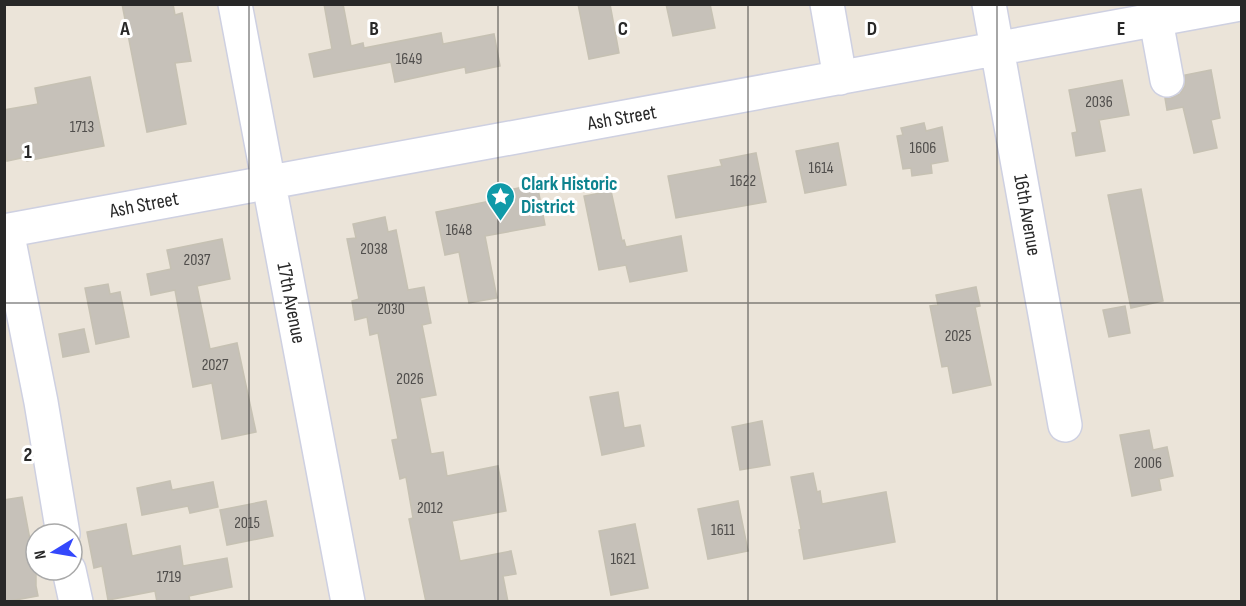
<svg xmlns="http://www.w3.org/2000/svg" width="1246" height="606" font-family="'Sofia Sans Condensed',sans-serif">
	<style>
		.building { fill: #c6c1b9; stroke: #c6c1b3; stroke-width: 1.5 }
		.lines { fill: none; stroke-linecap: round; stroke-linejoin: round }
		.minor-casing { stroke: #ced0e1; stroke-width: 36 }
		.minor { stroke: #fff; stroke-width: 33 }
		.grid { fill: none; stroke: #282828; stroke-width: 1.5; stroke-opacity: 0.55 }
		.labels { text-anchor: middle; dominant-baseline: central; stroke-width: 6; stroke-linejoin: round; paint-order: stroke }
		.number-label { font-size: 16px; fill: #504e4c }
		.street-label { font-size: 20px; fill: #282828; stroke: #fff }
		.culture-label { font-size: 20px; font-weight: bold; fill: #0d838f; stroke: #fff; text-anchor: start }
		.grid-label { font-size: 20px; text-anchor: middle; font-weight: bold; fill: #282828; stroke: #fff; stroke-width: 6; stroke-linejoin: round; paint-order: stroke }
	</style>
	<rect width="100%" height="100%" fill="#ebe4d9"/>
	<!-- building -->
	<path class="building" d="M 122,4 L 173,4 L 175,15 L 182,13 L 191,61 L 175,63 L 186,124 L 147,132 Z
		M 324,4 L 343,4 L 351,46 L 363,43 L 364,48 L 441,33 L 443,44 L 494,34 L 500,66 L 466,73 L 465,67 L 395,82 L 391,62 L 314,77 L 309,54 L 332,49 Z
		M 578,4 L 610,4 L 619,53 L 589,59 Z
		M 666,4 L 710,4 L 715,28 L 673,36 Z
		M 1211,70 L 1220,118 L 1211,120 L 1217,148 L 1194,153 L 1183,107 L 1167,110 L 1165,98 L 1171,98 L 1180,94 L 1185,86 L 1185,75 Z
		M 90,77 L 104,146 L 27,161 L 26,157 L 7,161 L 4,146 L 4,110 L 38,104 L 35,88 Z
		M 1122,80 L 1129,115 L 1099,120 L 1105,151 L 1076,156 L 1072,133 L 1077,132 L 1069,90 Z
		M 924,123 L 926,131 L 942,127 L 948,161 L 931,164 L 932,173 L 912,176 L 911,168 L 903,169 L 897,136 L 903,135 L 901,128 Z
		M 838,143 L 846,185 L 805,193 L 796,151 Z
		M 756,153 L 766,202 L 676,218 L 668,176 L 722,166 L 720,160 Z
		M 537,184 L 545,225 L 485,236 L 497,298 L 469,303 L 459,252 L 445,255 L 436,212 L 505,198 L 504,191 Z
		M 1141,189 L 1163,301 L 1131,308 L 1108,195 Z
		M 611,191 L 622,241 L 624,240 L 626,247 L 681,236 L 687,271 L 630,282 L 626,265 L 599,270 L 584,196 Z
		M 385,217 L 388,232 L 396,230 L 408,290 L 424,287 L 431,323 L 422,325 L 436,395 L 420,398 L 431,454 L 443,452 L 447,476 L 498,466 L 506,511 L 452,521 L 460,561 L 511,551 L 516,574 L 503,576 L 508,602 L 426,602 L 409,519 L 413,518 L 406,477 L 400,479 L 392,440 L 398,439 L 378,333 L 370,335 L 367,317 L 355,320 L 352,301 L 359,299 L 347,239 L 356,238 L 353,224 Z
		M 222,239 L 230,279 L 197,286 L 210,349 L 237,343 L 256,432 L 222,439 L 212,383 L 193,387 L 175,290 L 151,295 L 147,274 L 171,269 L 167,250 Z
		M 108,284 L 110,294 L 120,292 L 129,337 L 96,344 L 85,288 Z
		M 976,287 L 980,306 L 975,307 L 991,385 L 953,393 L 948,366 L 942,367 L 930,306 L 938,305 L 936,295 Z
		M 1125,306 L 1130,333 L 1109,337 L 1103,310 Z
		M 84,329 L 89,352 L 63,357 L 59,334 Z
		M 618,392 L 624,428 L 640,425 L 644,446 L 602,455 L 590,397 Z
		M 762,421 L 770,465 L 740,470 L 732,427 Z
		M 1149,430 L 1153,450 L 1167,447 L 1173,476 L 1159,479 L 1161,490 L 1132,496 L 1120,435 Z
		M 813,473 L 817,492 L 820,491 L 822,504 L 886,492 L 895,542 L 804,559 L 799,530 L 801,529 L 791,477 Z
		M 170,481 L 172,490 L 213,482 L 218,507 L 190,513 L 188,506 L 142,515 L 137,488 Z
		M 22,497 L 31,545 L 36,544 L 36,586 L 38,596 L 4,602 L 4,500 Z
		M 266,501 L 273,536 L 227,545 L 220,510 Z
		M 738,501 L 748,551 L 708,559 L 698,509 Z
		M 126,524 L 132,556 L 180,546 L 183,566 L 227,558 L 232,587 L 189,596 L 190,602 L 157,602 L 155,591 L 108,600 L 102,566 L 94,568 L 87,532 Z
		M 635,524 L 648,588 L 611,595 L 599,531 Z"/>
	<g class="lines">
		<defs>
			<path id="minor" d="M 235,4 L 348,602
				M 827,4 L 840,78
				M 989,4 L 1065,425
				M 1153,4 L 1167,80
				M 4,231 L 1240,4
				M 7,231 L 41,402 L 63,534
				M 69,570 L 76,602"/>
		</defs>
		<!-- minor casing -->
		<use href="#minor" class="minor-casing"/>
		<!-- minor -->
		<use href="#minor" class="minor"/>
	</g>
	<!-- grid -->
	<path class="grid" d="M 249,4 L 249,602M 498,4 L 498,602M 748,4 L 748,602M 997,4 L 997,602M 4,303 L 1242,303"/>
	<!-- icons -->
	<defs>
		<symbol id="sight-pin" viewBox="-11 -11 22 30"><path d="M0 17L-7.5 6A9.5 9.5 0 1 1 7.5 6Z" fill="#0f9aa8" stroke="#fff"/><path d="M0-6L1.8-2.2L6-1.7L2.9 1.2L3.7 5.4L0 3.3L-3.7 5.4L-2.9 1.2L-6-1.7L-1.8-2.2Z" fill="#fff"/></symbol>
	</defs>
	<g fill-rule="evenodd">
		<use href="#sight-pin" x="484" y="180" width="33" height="45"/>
	</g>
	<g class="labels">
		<!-- number labels -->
		<g class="number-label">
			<text x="409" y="59">1649</text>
			<text x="1099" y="102">2036</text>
			<text x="82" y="127">1713</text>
			<text x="923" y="148">1606</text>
			<text x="821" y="168">1614</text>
			<text x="743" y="181">1622</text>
			<text x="459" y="230">1648</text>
			<text x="374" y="249">2038</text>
			<text x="197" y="260">2037</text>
			<text x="391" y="309">2030</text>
			<text x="958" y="336">2025</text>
			<text x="215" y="365">2027</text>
			<text x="410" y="379">2026</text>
			<text x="1148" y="463">2006</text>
			<text x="430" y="508">2012</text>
			<text x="247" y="523">2015</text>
			<text x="723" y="530">1611</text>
			<text x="623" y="559">1621</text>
			<text x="169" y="577">1719</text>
		</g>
		<!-- street labels -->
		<g class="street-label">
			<text transform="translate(622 118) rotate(-10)">Ash Street</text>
			<text transform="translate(144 205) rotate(-11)">Ash Street</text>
			<text transform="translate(1027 215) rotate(80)">16th Avenue</text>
			<text transform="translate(291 303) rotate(79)">17th Avenue</text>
		</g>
		<!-- culture labels -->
		<g class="culture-label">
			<text x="521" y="184">Clark Historic<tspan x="521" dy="23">District</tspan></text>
		</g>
	</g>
	<g class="grid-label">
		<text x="125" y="35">A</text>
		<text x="374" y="35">B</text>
		<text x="623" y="35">C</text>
		<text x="872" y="35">D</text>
		<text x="1121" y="35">E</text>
		<text x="28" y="158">1</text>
		<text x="28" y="461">2</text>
	</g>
	<!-- border -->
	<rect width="1246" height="606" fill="none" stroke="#282828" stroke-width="12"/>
	<!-- north arrow -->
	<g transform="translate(54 552) rotate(259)"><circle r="28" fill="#ffffff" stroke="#a9a9a9" stroke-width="1.5"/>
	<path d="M0-4.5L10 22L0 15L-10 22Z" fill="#3448fc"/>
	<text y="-9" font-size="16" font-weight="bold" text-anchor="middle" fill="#282828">N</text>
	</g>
</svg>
